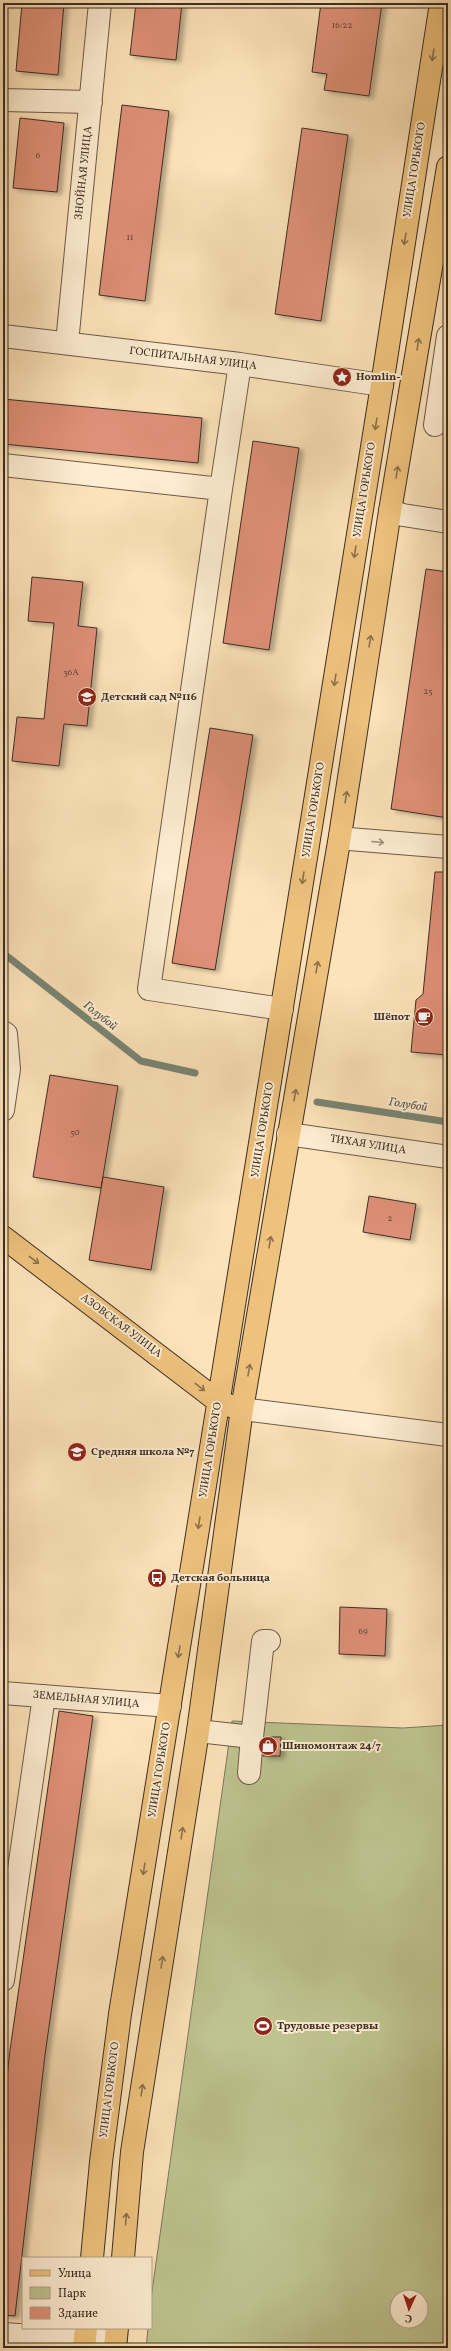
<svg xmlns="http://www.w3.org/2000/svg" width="451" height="2351" font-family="Vollkorn,serif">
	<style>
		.green { fill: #bec490; stroke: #7d795a; fill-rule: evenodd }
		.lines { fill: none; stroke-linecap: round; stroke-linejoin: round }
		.stream { stroke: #788575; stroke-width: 7 }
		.building { fill: #df9078; stroke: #3c2e24; filter: url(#shadow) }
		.minor-casing { stroke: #6c5b4a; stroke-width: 24 }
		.major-casing { stroke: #3c2e24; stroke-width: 24 }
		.minor { stroke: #feedd2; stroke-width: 22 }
		.major { stroke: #eec27d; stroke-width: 22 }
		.oneway { stroke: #8c714c }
		.oneway2 { stroke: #9d8e7b }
		.labels { text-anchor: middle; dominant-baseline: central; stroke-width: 4; stroke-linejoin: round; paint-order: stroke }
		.number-label { font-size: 9px; fill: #654639 }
		.street-label { font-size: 11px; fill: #3c2e24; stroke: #feedd2 }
		.poi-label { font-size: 11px; font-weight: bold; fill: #3c2e24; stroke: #feedd2; text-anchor: start }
		.water-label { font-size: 12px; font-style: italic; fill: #555246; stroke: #feedd2 }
	</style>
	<defs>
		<filter id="shadow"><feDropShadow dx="4.5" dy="2.5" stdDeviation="2" flood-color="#0004"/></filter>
	</defs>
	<rect width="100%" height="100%" fill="#fde3ba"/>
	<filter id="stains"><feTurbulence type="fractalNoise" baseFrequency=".005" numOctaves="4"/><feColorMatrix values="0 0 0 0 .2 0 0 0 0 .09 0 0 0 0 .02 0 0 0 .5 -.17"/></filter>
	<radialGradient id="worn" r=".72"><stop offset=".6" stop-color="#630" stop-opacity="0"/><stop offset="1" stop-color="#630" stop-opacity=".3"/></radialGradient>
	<!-- green -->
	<path class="green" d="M 232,1721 L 403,1728 L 448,1725 L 448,2348 L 146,2348 L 148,2328 L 151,2328 L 151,2299 ZM 397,2297 L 421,2297 L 421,2321 L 397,2321 Z"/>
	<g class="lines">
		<!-- stream -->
		<path class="stream" d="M 3,953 L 141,1061 L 195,1073
			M 317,1102 L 448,1122"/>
	</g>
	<!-- building -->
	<path class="building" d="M 22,3 L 64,3 L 58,75 L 16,71 Z
		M 136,3 L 182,3 L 176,60 L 130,55 Z
		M 321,3 L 382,3 L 369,96 L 324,90 L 327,74 L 312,72 Z
		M 122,105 L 169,111 L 145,301 L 99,295 Z
		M 20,118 L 64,123 L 57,192 L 13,188 Z
		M 302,128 L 348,135 L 321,321 L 275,314 Z
		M 3,399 L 202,418 L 198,463 L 3,444 Z
		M 253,441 L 299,448 L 269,650 L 223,643 Z
		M 426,569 L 448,572 L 448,818 L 391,809 Z
		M 32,577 L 83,582 L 78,626 L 97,628 L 87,726 L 64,724 L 59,766 L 12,761 L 17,717 L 44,719 L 54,623 L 28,621 Z
		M 210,728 L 253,735 L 215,970 L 172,963 Z
		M 435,872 L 448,872 L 448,1055 L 411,1052 L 416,1000 L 423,994 Z
		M 50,1075 L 118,1086 L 101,1188 L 33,1177 Z
		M 103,1177 L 164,1187 L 151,1270 L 89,1260 Z
		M 369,1196 L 416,1204 L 410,1240 L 363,1232 Z
		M 340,1607 L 387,1609 L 385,1656 L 339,1654 Z
		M 59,1711 L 93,1716 L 45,2055 L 15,2316 L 3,2315 L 3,2114 L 10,2050 Z
		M 265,1737 L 281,1737 L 280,1756 L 263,1756 Z"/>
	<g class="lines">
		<defs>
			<path id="minor" d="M 3,100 L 91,102
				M 3,336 L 240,364 L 382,385
				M 67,343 L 100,3
				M 435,425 L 448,336
				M 3,465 L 221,489 L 240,364
				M 221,489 L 149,989 L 282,1009
				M 390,511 L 403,515 L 448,522
				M 340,836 L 349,839 L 448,847
				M 3,1032 L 6,1034 L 9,1069 L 3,1110
				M 288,1134 L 448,1157
				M 242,1409 L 448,1435
				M 3,1693 L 170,1706
				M 198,1731 L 252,1737 L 249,1773
				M 252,1737 L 263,1641 L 269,1641
				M 3,1980 L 44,1696
				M 3,2334 L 115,2341"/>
			<path id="major" d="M 3,1237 L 219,1402 L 231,1406
				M 92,2258 L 101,2162 L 120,2014 L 382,385 L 441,3
				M 123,2258 L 132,2152 L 198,1731 L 242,1409 L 340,836 L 390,511 L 448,167
				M 84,2348 L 86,2328
				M 115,2348 L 117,2328"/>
		</defs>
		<!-- minor casing -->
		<use href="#minor" class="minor-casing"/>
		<!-- major casing -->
		<use href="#major" class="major-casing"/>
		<!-- minor -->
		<use href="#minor" class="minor"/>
		<!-- major -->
		<use href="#major" class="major"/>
	</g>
	<!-- one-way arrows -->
	<defs><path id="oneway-shaft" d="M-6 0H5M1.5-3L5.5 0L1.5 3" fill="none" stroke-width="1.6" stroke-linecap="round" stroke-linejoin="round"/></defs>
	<g class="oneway">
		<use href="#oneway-shaft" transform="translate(433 55) rotate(99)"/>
		<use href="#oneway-shaft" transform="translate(405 239) rotate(99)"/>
		<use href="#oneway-shaft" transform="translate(418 344) rotate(-81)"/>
		<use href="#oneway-shaft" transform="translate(376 424) rotate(99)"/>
		<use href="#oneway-shaft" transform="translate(397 472) rotate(-81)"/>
		<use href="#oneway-shaft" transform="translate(355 552) rotate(99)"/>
		<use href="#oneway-shaft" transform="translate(370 641) rotate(-81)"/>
		<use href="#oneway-shaft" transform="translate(335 680) rotate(99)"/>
		<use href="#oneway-shaft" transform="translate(346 797) rotate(-81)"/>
		<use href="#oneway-shaft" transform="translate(303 878) rotate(99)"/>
		<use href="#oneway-shaft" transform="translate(317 967) rotate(-80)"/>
		<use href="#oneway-shaft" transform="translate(295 1095) rotate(-80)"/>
		<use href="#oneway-shaft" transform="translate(270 1242) rotate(-80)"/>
		<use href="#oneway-shaft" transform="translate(34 1260) rotate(37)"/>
		<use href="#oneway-shaft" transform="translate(249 1370) rotate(-80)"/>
		<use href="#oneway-shaft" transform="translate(200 1387) rotate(38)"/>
		<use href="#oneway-shaft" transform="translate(199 1523) rotate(99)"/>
		<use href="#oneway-shaft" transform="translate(179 1652) rotate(99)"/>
		<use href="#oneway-shaft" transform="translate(182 1833) rotate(-81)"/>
		<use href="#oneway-shaft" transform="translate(144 1869) rotate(99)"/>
		<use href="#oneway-shaft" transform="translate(162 1962) rotate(-81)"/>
		<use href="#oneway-shaft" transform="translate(142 2090) rotate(-81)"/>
		<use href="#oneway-shaft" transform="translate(126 2219) rotate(-85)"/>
	</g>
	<use class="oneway2" href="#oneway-shaft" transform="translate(378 842) rotate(5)"/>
	<!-- icons -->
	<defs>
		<symbol id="sight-disc" viewBox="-11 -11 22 22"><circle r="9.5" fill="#8f2418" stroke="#feedd2"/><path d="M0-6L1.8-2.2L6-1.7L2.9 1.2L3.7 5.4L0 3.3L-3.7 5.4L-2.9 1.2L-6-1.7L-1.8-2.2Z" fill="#fff"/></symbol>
		<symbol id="school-disc" viewBox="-11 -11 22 22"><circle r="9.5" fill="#8f2418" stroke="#feedd2"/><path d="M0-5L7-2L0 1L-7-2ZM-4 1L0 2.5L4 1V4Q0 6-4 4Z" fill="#fff"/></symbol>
		<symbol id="cafe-disc" viewBox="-11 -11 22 22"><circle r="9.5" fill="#8f2418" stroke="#feedd2"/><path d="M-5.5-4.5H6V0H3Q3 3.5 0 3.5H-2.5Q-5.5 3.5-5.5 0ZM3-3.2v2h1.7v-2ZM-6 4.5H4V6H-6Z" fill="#fff"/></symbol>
		<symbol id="bus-disc" viewBox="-11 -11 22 22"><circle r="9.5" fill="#8f2418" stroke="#feedd2"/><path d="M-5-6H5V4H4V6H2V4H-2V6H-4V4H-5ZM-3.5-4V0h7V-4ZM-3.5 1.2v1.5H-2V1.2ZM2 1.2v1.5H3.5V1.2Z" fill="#fff"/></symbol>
		<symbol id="shop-disc" viewBox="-11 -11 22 22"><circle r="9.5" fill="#8f2418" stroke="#feedd2"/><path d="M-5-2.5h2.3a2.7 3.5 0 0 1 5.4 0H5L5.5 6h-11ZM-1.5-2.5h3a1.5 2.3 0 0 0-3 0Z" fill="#fff"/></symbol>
		<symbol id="stadium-disc" viewBox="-11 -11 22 22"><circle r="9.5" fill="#8f2418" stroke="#feedd2"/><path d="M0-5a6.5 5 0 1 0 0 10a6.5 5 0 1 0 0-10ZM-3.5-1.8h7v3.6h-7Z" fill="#fff"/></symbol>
	</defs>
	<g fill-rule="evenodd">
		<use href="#sight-disc" x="331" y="366" width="22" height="22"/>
		<use href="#school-disc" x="76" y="686" width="22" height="22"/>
		<use href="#cafe-disc" x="413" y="1006" width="22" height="22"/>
		<use href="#school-disc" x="66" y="1441" width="22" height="22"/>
		<use href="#bus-disc" x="146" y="1567" width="22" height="22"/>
		<use href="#shop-disc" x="257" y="1735" width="22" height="22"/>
		<use href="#stadium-disc" x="252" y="2015" width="22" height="22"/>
	</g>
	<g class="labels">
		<!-- number labels -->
		<g class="number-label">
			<text x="342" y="25">16/22</text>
			<text x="38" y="155">6</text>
			<text x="130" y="237">11</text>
			<text x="71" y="672">36А</text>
			<text x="428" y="691">25</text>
			<text x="75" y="1132">50</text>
			<text x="390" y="1218">2</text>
			<text x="363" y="1631">69</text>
		</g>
		<!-- street labels -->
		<g class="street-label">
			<text transform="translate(415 170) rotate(-81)">УЛИЦА ГОРЬКОГО</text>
			<text transform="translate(84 173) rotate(-84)">ЗНОЙНАЯ УЛИЦА</text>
			<text transform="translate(193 359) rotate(7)">ГОСПИТАЛЬНАЯ УЛИЦА</text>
			<text transform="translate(365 490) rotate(-81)">УЛИЦА ГОРЬКОГО</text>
			<text transform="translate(314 810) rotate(-81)">УЛИЦА ГОРЬКОГО</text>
			<text transform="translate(263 1130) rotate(-81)">УЛИЦА ГОРЬКОГО</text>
			<text transform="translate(368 1145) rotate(9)">ТИХАЯ УЛИЦА</text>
			<text transform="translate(121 1326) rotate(37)">АЗОВСКАЯ УЛИЦА</text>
			<text transform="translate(211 1450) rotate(-81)">УЛИЦА ГОРЬКОГО</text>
			<text transform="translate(86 1700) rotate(5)">ЗЕМЕЛЬНАЯ УЛИЦА</text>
			<text transform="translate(160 1770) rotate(-81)">УЛИЦА ГОРЬКОГО</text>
			<text transform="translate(110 2090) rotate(-83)">УЛИЦА ГОРЬКОГО</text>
		</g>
		<!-- poi labels -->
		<g class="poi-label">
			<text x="356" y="377">Homlin-</text>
			<text x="101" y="697">Детский сад №116</text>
			<text x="410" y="1017" text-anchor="end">Шёпот</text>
			<text x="91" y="1452">Средняя школа №7</text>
			<text x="171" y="1578">Детская больница</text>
			<text x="282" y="1746">Шиномонтаж 24/7</text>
			<text x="277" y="2026">Трудовые резервы</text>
		</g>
		<!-- water labels -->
		<g class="water-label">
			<text transform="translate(100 1016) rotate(38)">Голубой</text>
			<text transform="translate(408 1105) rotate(9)">Голубой</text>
		</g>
	</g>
	<!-- margin -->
	<rect width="451" height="2351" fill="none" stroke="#fde3ba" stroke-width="16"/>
	<rect x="4" y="4" width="443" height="2343" fill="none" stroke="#3c2e24" stroke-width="2"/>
	<rect x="8" y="8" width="435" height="2335" fill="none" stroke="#3c2e24"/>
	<!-- legend -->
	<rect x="22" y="2257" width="130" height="72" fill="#feedd2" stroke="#b0a18c"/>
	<rect x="30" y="2270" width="20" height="6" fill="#eec27d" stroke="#b0a18c"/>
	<text x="58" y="2277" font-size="12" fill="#3c2e24">Улица</text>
	<rect x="30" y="2287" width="20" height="12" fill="#bec490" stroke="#b0a18c"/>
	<text x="58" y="2297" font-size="12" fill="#3c2e24">Парк</text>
	<rect x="30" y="2307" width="20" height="12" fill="#df9078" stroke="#b0a18c"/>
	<text x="58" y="2317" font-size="12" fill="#3c2e24">Здание</text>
	<!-- north arrow -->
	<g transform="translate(409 2309) rotate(183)"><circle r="19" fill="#feedd2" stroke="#b0a18c"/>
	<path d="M0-3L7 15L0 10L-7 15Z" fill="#8f2418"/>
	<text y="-6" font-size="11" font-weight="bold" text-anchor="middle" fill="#3c2e24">С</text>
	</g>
	<rect width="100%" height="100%" filter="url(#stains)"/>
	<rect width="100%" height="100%" fill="url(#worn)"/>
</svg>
